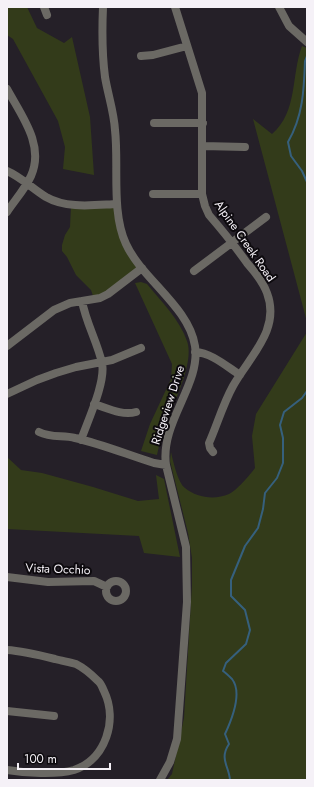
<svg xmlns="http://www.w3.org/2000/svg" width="314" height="787" font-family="Jost,sans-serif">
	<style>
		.green { fill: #333b1a }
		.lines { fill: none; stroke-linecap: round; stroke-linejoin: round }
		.stream { stroke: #36607d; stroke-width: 2 }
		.minor { stroke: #6b6964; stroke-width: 8 }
		.labels { text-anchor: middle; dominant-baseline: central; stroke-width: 4; stroke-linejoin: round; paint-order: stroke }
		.street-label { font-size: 12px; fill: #f5f1f7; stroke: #0d0a0e }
	</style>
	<rect width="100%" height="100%" fill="#252028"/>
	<!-- green -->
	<path class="green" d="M 7,7 L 27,7 L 37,28 L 64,43 L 72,37 L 90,117 L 94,175 L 63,169 L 65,147 L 58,121 L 13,39 L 7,35 Z
		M 302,46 L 307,48 L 307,322 L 253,119 L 272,134 C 298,112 291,75 302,46 Z
		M 117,204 L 119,224 L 142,268 L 94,299 L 91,290 L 76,275 L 67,257 L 62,251 L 62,245 L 65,235 L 70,227 L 71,206 Z
		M 141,282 L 147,284 C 161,301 180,320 187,341 C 195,363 172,406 164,428 C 161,436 159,446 157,455 L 141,451 L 150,424 L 171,379 L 172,364 L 135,283 Z
		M 307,332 L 307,780 L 167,780 L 172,774 L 184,718 L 192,585 L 192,558 L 188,533 L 170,461 L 171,452 C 173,461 178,483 185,488 C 197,498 215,500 229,494 C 236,491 250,475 255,468 L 252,436 L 256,414 Z
		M 7,457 L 21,470 L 42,473 L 93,487 L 138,501 L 159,499 L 156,475 L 164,479 L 180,557 L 144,553 L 139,536 L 7,529 Z"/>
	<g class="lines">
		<!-- stream -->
		<path class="stream" d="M 307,56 L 305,61 C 304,90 303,116 288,142 L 291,156 L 302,171 L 307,182
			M 230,780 C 229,766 219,759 229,744 L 225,734 C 232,719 243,693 232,679 C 229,676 226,673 223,671 L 226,663 L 246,644 L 250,630 L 245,610 L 231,596 L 231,580 L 245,546 L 258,528 L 263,509 L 265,493 L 277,478 L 283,463 L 283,438 L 280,425 L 284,412 L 302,398 L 307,391"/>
		<!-- minor -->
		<path class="minor" d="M 44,7 L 47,15
			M 103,7 C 102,30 102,54 105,77 C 108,95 114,112 115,130 C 119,165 111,212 126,244 C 142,279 189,307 195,346 C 201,385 160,422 166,465 L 186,547 L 187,602 L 177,739 L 170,762 L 160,780
			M 175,7 L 202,93 L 202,194 L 205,206 L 209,215 C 222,230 235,246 247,263 C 255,272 263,282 267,293 C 281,330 249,357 233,386 C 223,404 217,425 209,443 L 210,448 L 213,452
			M 279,7 L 289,26 L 307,42
			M 141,56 L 153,55 L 187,46
			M 7,89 C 21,115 45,145 31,176 C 25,189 15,200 7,212
			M 154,123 L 203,123
			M 203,146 L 245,147
			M 7,171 C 21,177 33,189 46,197 C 67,209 94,205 117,204
			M 153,194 L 202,194
			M 194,271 L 266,217
			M 7,346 L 54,310 L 70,303 L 100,298 L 108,294 L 142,268
			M 195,352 C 212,353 226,366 240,375
			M 7,394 L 37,380 L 56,373 L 76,367 L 112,360 L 141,348
			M 94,404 C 107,408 122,416 136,412
			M 39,432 C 51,438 63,435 75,438 C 102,444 128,455 154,463 L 166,465
			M 81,440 C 88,420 106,382 102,363 C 97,341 86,323 82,301
			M 7,577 L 48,582 L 94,581 L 107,587
			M106 591a10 10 0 1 1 20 0a10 10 0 1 1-20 0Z
			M 7,650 C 23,651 39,655 55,659 C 62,661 70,662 76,664 C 84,668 92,675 98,681 C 101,683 102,687 104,691 C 118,720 106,759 74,770 C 56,775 25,773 7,770
			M 7,711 L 54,716"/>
	</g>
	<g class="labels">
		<!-- street labels -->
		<g class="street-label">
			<text transform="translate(245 241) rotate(55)">Alpine Creek Road</text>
			<text transform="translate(168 405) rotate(-72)">Ridgeview Drive</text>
			<text transform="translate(58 569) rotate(2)">Vista Occhio</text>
		</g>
	</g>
	<!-- border -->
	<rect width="314" height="787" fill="none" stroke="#f5f1f7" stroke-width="16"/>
	<!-- scale -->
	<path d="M18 763v6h92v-6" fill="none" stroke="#f5f1f7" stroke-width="2"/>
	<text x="24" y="763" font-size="12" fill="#f5f1f7" stroke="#0d0a0e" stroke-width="3" paint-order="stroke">100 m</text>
</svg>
